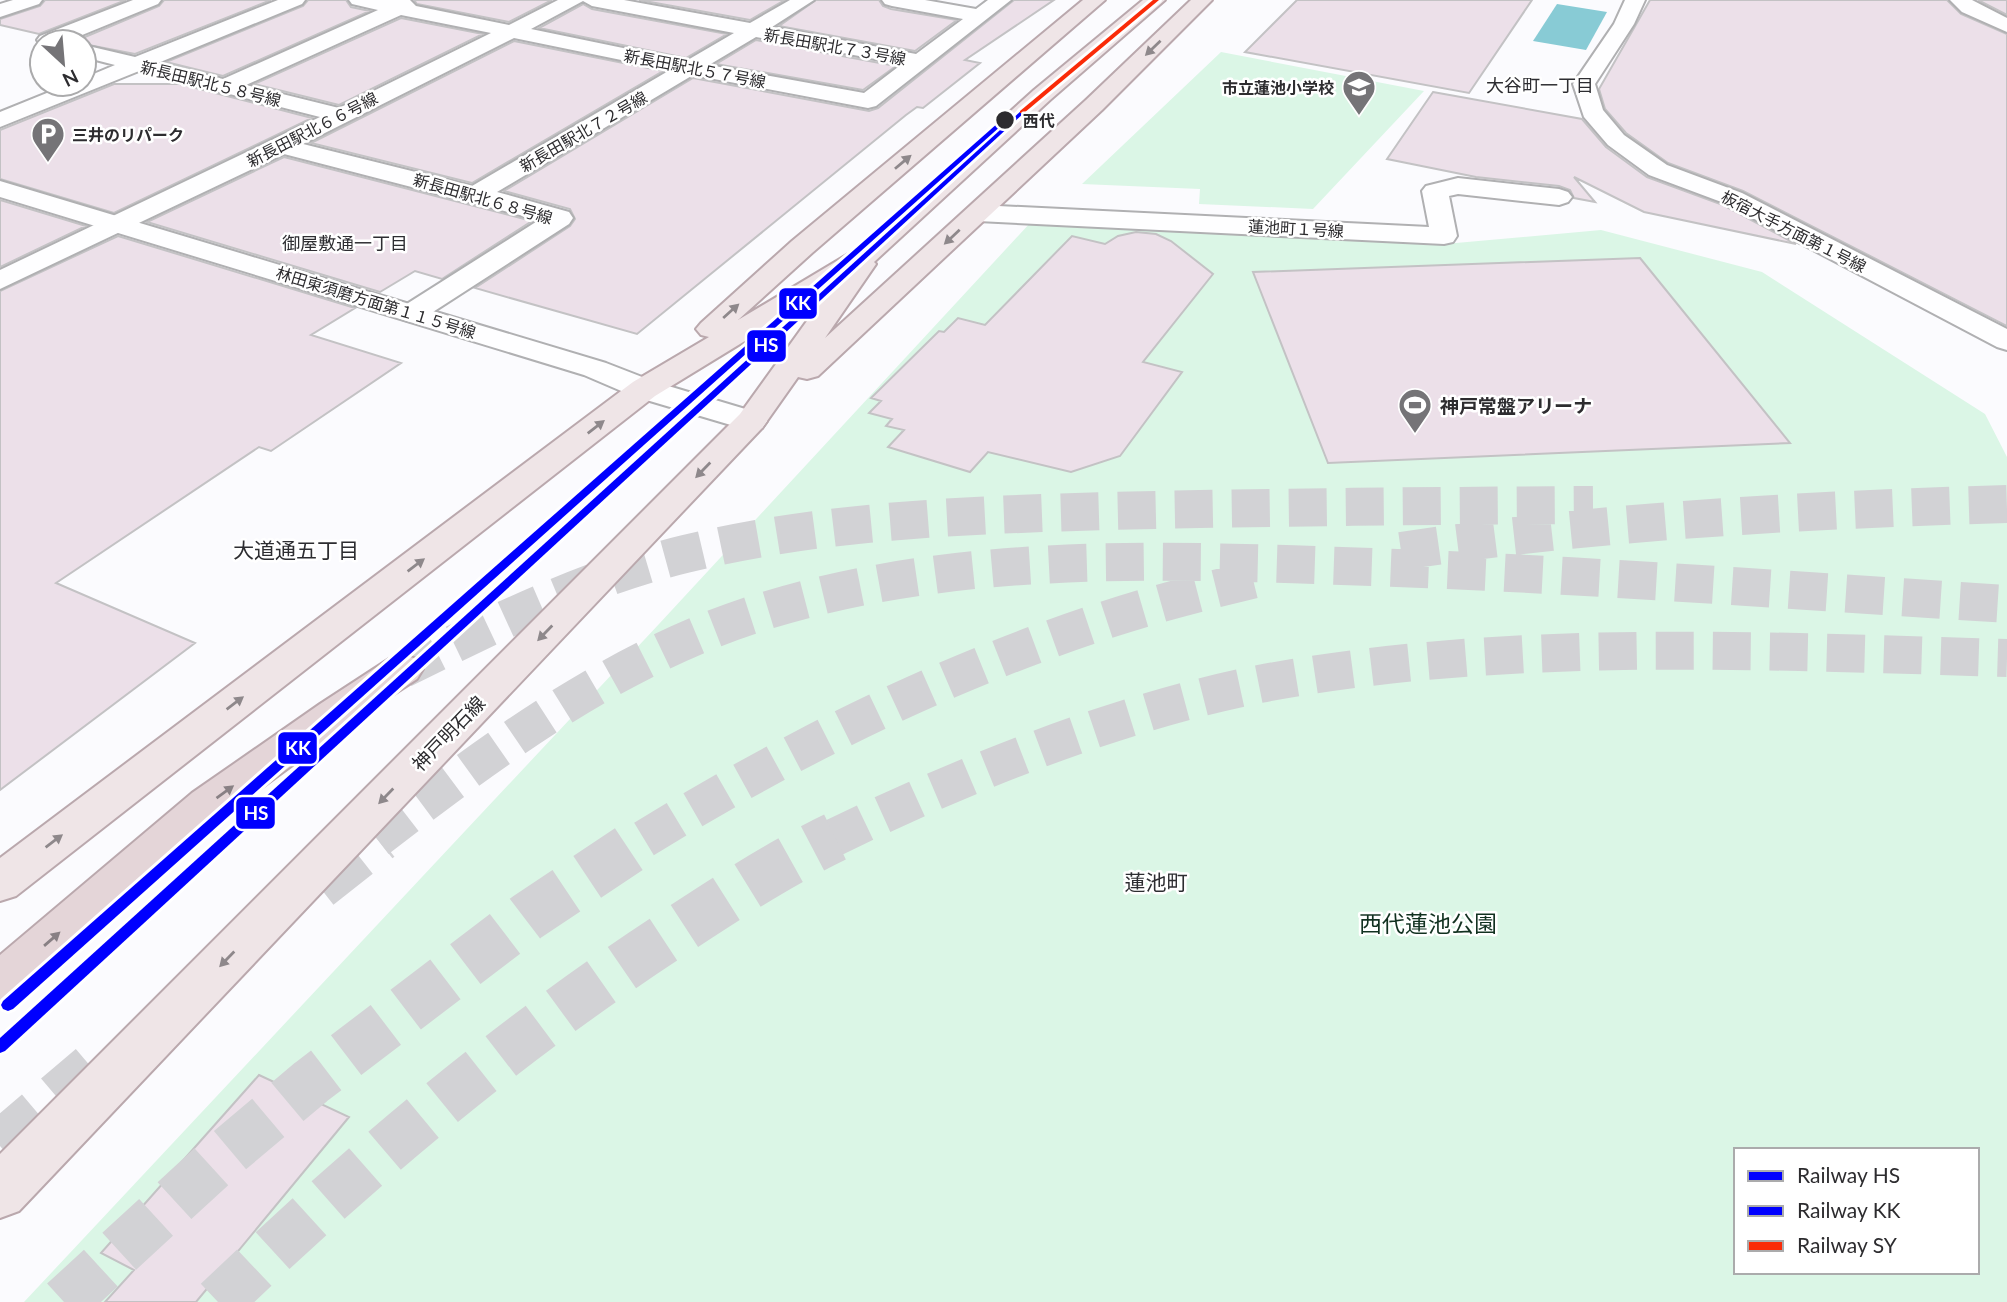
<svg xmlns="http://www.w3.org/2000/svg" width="2007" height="1302" font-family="Lato,'Noto Sans JP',sans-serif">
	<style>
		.green { fill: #dbf6e6; fill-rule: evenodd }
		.water { fill: #88cbd5 }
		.building { fill: #ece0e9; stroke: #c3c2c4; stroke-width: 2 }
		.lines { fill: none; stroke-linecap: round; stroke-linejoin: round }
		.highway-tunnel-far1 { stroke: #d2d2d5; stroke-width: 38; stroke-dasharray: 38 19; stroke-linecap: butt }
		.highway-tunnel { stroke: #d2d2d5; stroke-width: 50; stroke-dasharray: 50 25; stroke-linecap: butt }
		.street-casing { stroke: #b0b0b2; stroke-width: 4 }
		.secondary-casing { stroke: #b0b0b2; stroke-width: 4 }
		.primary-casing { stroke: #baa8ad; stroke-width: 4 }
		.highway-casing { stroke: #baa8ad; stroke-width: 4 }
		.street { fill: #fefeff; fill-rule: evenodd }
		.secondary { fill: #fefeff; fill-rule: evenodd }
		.primary { fill: #efe5e7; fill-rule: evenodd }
		.highway { fill: #e4d5d8; fill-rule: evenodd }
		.rail-1-casing { stroke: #fff; stroke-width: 6 }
		.rail-2-casing { stroke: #fff; stroke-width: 6 }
		.rail-3-casing { stroke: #fff; stroke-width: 6 }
		.rail-1 { fill: #00f; fill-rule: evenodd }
		.rail-2 { fill: #00f; fill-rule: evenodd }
		.rail-3 { fill: #fa2b08; fill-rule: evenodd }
		.oneway { fill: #8e888b }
		.oneway2 { fill: #888084 }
		.stop-dot { fill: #2d2c2f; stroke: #fff; stroke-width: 2.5 }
		.labels { text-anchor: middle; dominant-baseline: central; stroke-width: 5; stroke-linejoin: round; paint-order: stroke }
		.far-street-label { font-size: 16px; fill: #2d2c2f; stroke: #fff }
		.far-poi-label { font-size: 16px; font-weight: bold; fill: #2d2c2f; stroke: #fff; text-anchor: end }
		.far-stop-label { font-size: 16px; font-weight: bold; fill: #2d2c2f; stroke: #fff; text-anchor: start }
		.far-neighbourhood-label { font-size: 18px; fill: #2d2d31; stroke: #fff }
		.poi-label { font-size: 19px; font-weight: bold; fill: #2d2c2f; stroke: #fff; text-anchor: start }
		.street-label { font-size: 19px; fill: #2d2c2f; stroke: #fff }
		.neighbourhood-label { font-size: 21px; fill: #2d2d31; stroke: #fff }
		.near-park-label { font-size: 23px; fill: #113120; stroke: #fff }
		.line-badge { stroke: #fff; stroke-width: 2.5 }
		.badge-label { font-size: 19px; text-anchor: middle; font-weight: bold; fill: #fff }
	</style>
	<rect width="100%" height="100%" fill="#fbfbfe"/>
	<!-- green -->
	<path class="green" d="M 1221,52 L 1424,91 L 1313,209 L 1199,204 L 1200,189 L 1082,184 Z
		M 1031,222 L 1456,243 L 1601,230 L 1762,272 L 1985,414 L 2007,457 L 2007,1302 L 24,1302 L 659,624 ZM 1736,1150 L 1977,1150 L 1977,1272 L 1736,1272 Z"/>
	<!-- water -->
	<path class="water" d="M 1557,4 L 1607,12 L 1586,50 L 1533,41 Z"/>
	<!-- building -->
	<path class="building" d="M 45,0 L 126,0 L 39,34 L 0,25 L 0,19 L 40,6 Z
		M 164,0 L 271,0 L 135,54 L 73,42 L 159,6 Z
		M 308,0 L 346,0 L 351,7 L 370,11 L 223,76 L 166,62 L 303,6 Z
		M 414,0 L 552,0 L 509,22 L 417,4 Z
		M 639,0 L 785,0 L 750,20 Z
		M 816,0 L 879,0 L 883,6 L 891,9 L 957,20 L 915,51 L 779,26 Z
		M 1014,0 L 1054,0 L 965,60 L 980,63 L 923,108 L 917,107 L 906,115 L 637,334 L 475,288 L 570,226 L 575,219 L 570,209 L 504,191 L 693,78 L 869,111 L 878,108 Z
		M 1297,0 L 1532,0 L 1469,93 L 1245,52 Z
		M 1650,0 L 1947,0 L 1961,14 L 2007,34 L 2007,326 L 1743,191 L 1668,163 L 1626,133 L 1605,109 L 1599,89 Z
		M 1978,0 L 2007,0 L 2007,15 Z
		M 583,4 L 592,9 L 727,34 L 686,58 L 539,28 Z
		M 401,18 L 483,34 L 339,105 L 254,84 Z
		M 756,40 L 896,66 L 863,90 L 716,64 Z
		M 514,41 L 663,71 L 472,183 L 311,143 Z
		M 114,84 L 180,84 L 312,118 L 114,213 L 0,179 L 0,130 Z
		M 1433,92 L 1582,119 L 1606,147 L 1647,177 L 1723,205 L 1796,244 L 1644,212 L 1574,177 L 1595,202 L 1574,198 L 1570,190 L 1559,186 L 1476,177 L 1387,159 Z
		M 284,157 L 532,221 L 442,279 L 415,271 L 380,292 L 147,222 Z
		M 0,200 L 86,226 L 0,267 Z
		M 1136,232 L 1156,234 L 1171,241 L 1213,274 L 1143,362 L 1182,372 L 1120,456 L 1071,472 L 988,452 L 970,472 L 888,447 L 904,430 L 886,426 L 892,419 L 869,413 L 881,401 L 871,398 L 939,331 L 944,332 L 958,318 L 985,325 L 1072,236 L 1105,244 L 1118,236 Z
		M 118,236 L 355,308 L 311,335 L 401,363 L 271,451 L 259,447 L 56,583 L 195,643 L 0,790 L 0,291 Z
		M 1640,258 L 1790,443 L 1328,463 L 1253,272 Z
		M 259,1075 L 349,1117 L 196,1302 L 105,1302 L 134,1270 L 101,1253 Z"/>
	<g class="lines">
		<!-- highway-tunnel-far1 -->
		<path class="highway-tunnel-far1" d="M 1401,551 C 1602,521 1804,510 2007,504
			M 403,669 C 494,624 586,578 685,554 C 824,520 968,515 1110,511 C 1271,507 1432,506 1593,505
			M 377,839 C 491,751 611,662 749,616 C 941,553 1142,559 1342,566 C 1564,573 1785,590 2007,604
			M 644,839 C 786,752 935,677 1094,624 C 1149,605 1206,591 1263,577
			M 831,839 C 971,771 1139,703 1293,678 C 1529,639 1769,651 2007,658"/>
		<!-- highway-tunnel -->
		<path class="highway-tunnel" d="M 318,885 L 379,837
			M 0,1146 L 92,1068
			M 64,1302 L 223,1156 L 311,1082 L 527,917 L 647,837
			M 218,1302 C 358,1168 504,1044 666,938 C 721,902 775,866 835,837"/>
		<defs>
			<path id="street" d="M 133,0 L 161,0 L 158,4 L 65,42 L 42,42 L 42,45 L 37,40 L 40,36 Z
				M 278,0 L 305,0 L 302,4 L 158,63 L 223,79 L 378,10 L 352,4 L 349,0 L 410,0 L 416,6 L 509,25 L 558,0 L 624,0 L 750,23 L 790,0 L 814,0 L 772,27 L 916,54 L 963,19 L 892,6 L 885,4 L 882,0 L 925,0 L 976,9 L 988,0 L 1011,0 L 876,106 L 868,108 L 693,75 L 497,192 L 569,212 L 573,218 L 569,224 L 422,319 L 412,322 L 402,319 L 398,313 L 402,307 L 539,220 L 284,154 L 0,289 L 0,270 L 320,117 L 139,71 L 0,127 L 0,112 L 69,84 L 84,84 L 84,78 L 115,65 L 84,57 L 84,45 L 135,57 ZM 583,1 L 592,6 L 734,33 L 686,61 L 531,29 ZM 401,15 L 491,33 L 339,108 L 246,85 ZM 756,37 L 902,64 L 864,93 L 709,65 ZM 514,38 L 670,70 L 472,186 L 303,144 Z
				M 1625,0 L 1645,0 L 1634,24 L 1595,84 L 1603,110 L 1624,135 L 1667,165 L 1742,193 L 2007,329 L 2007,350 L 1997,347 L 1724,203 L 1649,175 L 1608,145 L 1584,117 L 1573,84 L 1614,24 Z
				M 1950,0 L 1972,0 L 2007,18 L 2007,32 L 1962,12 Z
				M 1458,178 L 1559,189 L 1568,192 L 1572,197 L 1568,202 L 1559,205 L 1458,194 L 1449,196 L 1457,236 L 1453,242 L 1444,244 L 978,221 L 969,218 L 965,213 L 969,208 L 978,205 L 1429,227 L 1422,191 L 1426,186 Z"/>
			<path id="secondary" d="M 13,0 L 42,0 L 39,4 L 0,17 L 0,4 Z
				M 0,181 L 606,363 L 655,382 L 762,414 L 767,421 L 762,428 L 751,431 L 633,396 L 584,375 L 0,197 Z"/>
			<path id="primary" d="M 1083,0 L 1105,0 L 812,253 L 738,320 L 860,247 L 1034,90 L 1143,0 L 1165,0 L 1050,100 L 874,262 L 876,264 L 825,338 L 1086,100 L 1191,0 L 1212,0 L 1102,110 L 818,376 L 807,379 L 798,377 L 762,428 L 19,1211 L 0,1218 L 0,1154 L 740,414 L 830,289 L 655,396 L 16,896 L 0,901 L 0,858 L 633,382 L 709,337 L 701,335 L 696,329 L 701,323 L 792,241 Z"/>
			<path id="highway" d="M 403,655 L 417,659 L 423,669 L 417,679 L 348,724 L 222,817 L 17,999 L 0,1005 L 0,955 L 192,793 L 320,704 L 389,659 Z"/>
		</defs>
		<!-- street casing -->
		<use href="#street" class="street-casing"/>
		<!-- secondary casing -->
		<use href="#secondary" class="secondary-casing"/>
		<!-- primary casing -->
		<use href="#primary" class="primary-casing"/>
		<!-- highway casing -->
		<use href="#highway" class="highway-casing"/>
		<!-- street -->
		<use href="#street" class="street"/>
		<!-- secondary -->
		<use href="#secondary" class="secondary"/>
		<!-- primary -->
		<use href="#primary" class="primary"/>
		<!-- highway -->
		<use href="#highway" class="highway"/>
		<defs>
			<path id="rail-1" d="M 1022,110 L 1025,112 L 1024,113 L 5,1051 L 0,1053 L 0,1038 Z"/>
			<path id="rail-2" d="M 1007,115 L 1012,116 L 13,1009 L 8,1011 L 3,1009 L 1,1005 L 3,1001 Z"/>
			<path id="rail-3" d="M 1153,0 L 1159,0 L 1024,113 L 1020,113 L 1020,111 Z"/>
		</defs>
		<!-- rail-1 casing -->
		<use href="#rail-1" class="rail-1-casing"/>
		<!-- rail-2 casing -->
		<use href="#rail-2" class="rail-2-casing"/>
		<!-- rail-3 casing -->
		<use href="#rail-3" class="rail-3-casing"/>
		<!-- rail-1 -->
		<use href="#rail-1" class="rail-1"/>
		<!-- rail-2 -->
		<use href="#rail-2" class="rail-2"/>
		<!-- rail-3 -->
		<use href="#rail-3" class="rail-3"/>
	</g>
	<!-- one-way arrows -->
	<defs><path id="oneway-solid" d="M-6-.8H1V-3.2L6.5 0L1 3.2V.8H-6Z" transform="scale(1.75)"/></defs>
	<g class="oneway">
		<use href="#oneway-solid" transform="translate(1153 48) rotate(136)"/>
		<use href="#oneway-solid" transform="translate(903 162) rotate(-40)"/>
		<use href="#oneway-solid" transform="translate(952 237) rotate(137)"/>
		<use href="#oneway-solid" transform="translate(731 311) rotate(-42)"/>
		<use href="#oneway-solid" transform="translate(596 427) rotate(-38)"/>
		<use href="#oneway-solid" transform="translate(703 470) rotate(134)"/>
		<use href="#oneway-solid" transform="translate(416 565) rotate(-37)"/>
		<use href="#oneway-solid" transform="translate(545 633) rotate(134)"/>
		<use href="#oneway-solid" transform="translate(235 703) rotate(-37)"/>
		<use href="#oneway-solid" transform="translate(386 796) rotate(134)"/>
		<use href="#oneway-solid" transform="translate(54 841) rotate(-37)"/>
		<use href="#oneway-solid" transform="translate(227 959) rotate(134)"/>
	</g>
	<g class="oneway2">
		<use href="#oneway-solid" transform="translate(225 792) rotate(-36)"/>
		<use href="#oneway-solid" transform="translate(52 939) rotate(-41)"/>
	</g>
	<!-- icons -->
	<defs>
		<symbol id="school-pin" viewBox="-11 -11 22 30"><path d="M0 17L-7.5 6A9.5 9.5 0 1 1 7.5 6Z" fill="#757477" stroke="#fff"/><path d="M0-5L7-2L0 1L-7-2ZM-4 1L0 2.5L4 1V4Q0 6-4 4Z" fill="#fff"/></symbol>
		<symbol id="parking-pin" viewBox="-11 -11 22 30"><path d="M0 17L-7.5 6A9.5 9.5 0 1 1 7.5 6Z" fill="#757477" stroke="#fff"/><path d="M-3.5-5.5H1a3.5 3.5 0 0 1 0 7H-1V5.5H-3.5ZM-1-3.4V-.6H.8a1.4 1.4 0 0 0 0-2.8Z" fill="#fff"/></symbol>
		<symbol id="stadium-pin" viewBox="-11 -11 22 30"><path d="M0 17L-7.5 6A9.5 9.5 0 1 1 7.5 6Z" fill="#757477" stroke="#fff"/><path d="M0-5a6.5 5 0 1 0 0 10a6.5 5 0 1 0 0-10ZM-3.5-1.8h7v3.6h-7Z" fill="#fff"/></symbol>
	</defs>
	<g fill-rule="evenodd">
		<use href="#school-pin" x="1340" y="68" width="38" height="52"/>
		<use href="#parking-pin" x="29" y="115" width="38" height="52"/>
		<use href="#stadium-pin" x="1396" y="386" width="38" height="52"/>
	</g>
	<!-- markers -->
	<circle class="stop-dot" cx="1005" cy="120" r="10"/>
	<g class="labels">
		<!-- far-street labels -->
		<g class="far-street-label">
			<text transform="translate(835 46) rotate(10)">新長田駅北７３号線</text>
			<text transform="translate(695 68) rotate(11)">新長田駅北５７号線</text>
			<text transform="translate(211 83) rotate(14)">新長田駅北５８号線</text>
			<text transform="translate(312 129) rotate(-27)">新長田駅北６６号線</text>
			<text transform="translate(583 131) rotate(-30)">新長田駅北７２号線</text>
			<text transform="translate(483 198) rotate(16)">新長田駅北６８号線</text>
			<text transform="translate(1296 228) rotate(3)">蓮池町１号線</text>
			<text transform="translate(1794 231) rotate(27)">板宿大手方面第１号線</text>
			<text transform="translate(376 302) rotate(17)">林田東須磨方面第１１５号線</text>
		</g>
		<!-- far-poi labels -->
		<g class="far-poi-label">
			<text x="1334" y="87">市立蓮池小学校</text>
			<text x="72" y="134" text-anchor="start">三井のリパーク</text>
		</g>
		<!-- far-stop labels -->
		<g class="far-stop-label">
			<text x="1023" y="120">西代</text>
		</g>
		<!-- far-neighbourhood labels -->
		<g class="far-neighbourhood-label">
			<text x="1540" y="85">大谷町一丁目</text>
			<text x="345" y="243">御屋敷通一丁目</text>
		</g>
		<!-- poi labels -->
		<g class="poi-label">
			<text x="1440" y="405">神戸常盤アリーナ</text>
		</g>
		<!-- street labels -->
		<g class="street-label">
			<text transform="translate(448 733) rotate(-46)">神戸明石線</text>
		</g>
		<!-- neighbourhood labels -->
		<g class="neighbourhood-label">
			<text x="296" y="549">大道通五丁目</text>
			<text x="1156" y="881">蓮池町</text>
		</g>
		<!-- near-park labels -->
		<g class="near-park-label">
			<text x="1428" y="923">西代蓮池公園</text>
		</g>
	</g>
	<g class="line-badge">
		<rect x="778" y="287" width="40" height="33" rx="7" fill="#00f"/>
		<rect x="746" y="329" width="41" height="34" rx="7" fill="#00f"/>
		<rect x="277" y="731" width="41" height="34" rx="7" fill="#00f"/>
		<rect x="235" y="796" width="41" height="34" rx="7" fill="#00f"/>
	</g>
	<g class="badge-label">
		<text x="798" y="310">KK</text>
		<text x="766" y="352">HS</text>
		<text x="298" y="755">KK</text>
		<text x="256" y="820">HS</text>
	</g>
	<!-- legend -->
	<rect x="1734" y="1148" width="245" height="126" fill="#ffffff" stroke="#ababac" stroke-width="2"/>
	<rect x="1748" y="1171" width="35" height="10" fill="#0000ff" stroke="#ababac" stroke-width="2"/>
	<text x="1797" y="1183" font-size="21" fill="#2d2c2f">Railway HS</text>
	<rect x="1748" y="1206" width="35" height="10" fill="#0000ff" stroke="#ababac" stroke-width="2"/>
	<text x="1797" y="1218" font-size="21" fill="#2d2c2f">Railway KK</text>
	<rect x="1748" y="1241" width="35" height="10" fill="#fa2b08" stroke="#ababac" stroke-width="2"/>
	<text x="1797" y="1253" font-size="21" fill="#2d2c2f">Railway SY</text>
	<!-- north arrow -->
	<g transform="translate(63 63) rotate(154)"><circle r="33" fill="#ffffff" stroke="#ababac" stroke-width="2"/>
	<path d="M0-5L12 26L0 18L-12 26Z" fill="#757477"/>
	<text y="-10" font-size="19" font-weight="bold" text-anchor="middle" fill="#2d2c2f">N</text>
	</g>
</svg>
